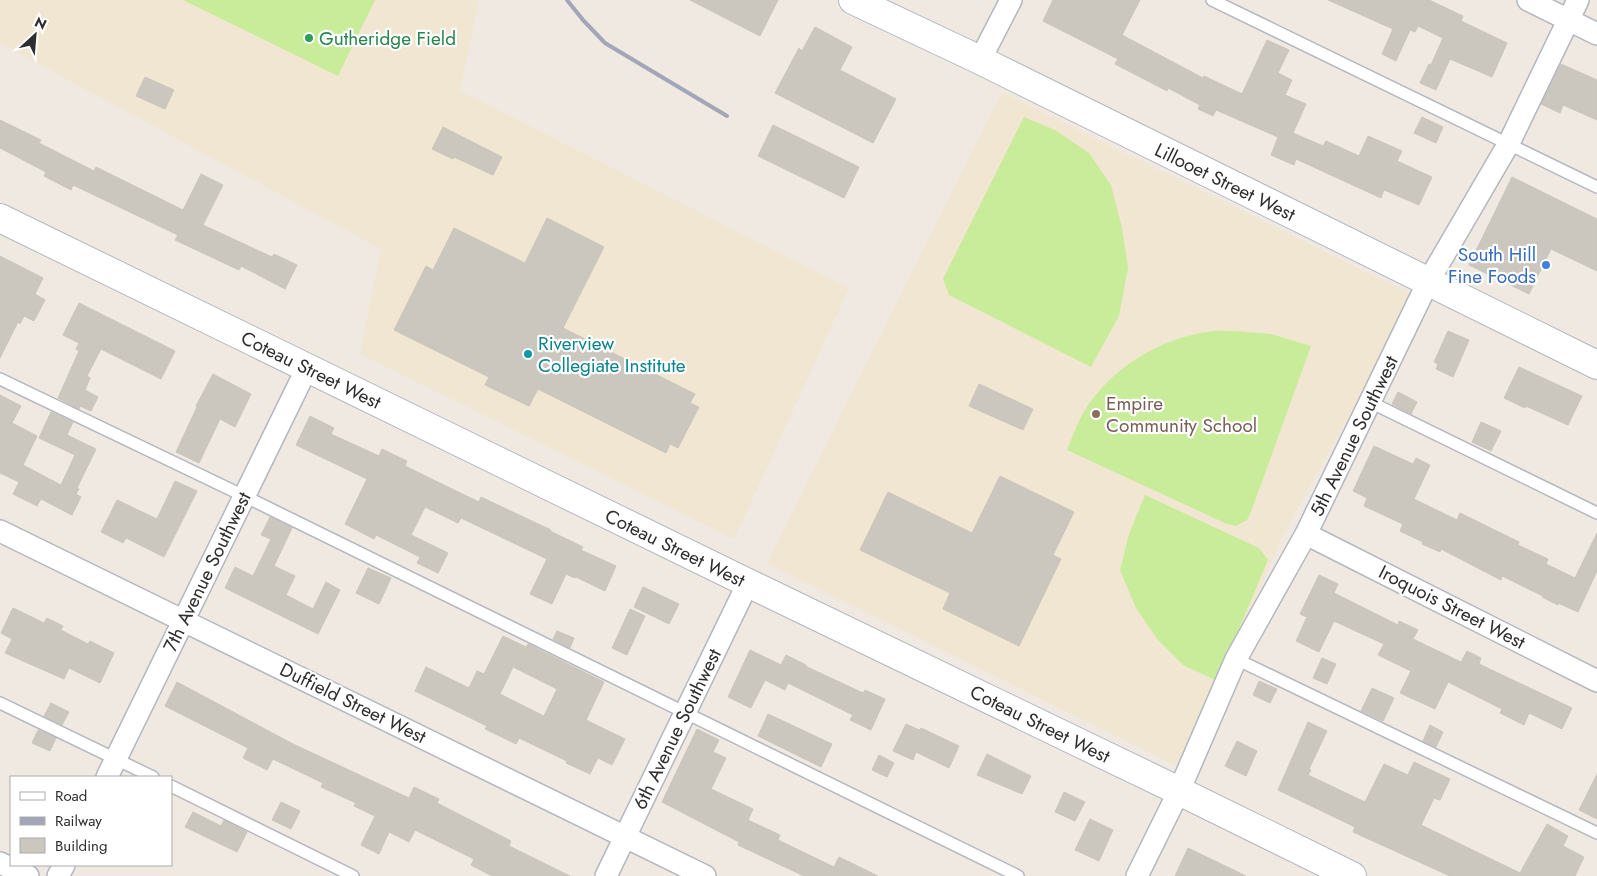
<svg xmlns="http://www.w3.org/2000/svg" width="1597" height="876" font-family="Jost,sans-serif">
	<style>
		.education { fill: #f0e6d1 }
		.pitch { fill: #c9ec9a }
		.building { fill: #cbc7bf; stroke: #cbc5ba; fill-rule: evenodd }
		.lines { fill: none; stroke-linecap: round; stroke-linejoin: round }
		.lane-casing { stroke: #b4b7c1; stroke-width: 14 }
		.street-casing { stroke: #b4b7c1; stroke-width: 24 }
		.secondary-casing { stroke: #b4b7c1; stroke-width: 30 }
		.lane { stroke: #fff; stroke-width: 11 }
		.street { stroke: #fff; stroke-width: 21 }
		.secondary { stroke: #fff; stroke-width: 28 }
		.rail { stroke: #a3a6b8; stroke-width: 4 }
		.leisure-dot { fill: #2e9e5b; stroke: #fff; stroke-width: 2 }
		.shop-dot { fill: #3f7fe0; stroke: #fff; stroke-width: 2 }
		.culture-dot { fill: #0f9aa8; stroke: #fff; stroke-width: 2 }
		.education-dot { fill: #8d6e63; stroke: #fff; stroke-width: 2 }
		.labels { text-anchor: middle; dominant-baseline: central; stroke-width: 4.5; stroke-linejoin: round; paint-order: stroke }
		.leisure-label { font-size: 19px; fill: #27864d; stroke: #fff; text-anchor: start }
		.street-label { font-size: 19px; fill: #2e2e2e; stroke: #fff }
		.shop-label { font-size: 19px; fill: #366cbe; stroke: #fff; text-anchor: end }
		.culture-label { font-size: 19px; fill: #0d838f; stroke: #fff; text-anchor: start }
		.education-label { font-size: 19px; fill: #785e54; stroke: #fff; text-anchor: start }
	</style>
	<rect width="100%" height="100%" fill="#efe9e1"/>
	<!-- education -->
	<path class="education" d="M 0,0 L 479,0 L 460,91 L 849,288 L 734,539 L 360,354 L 381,249 L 0,43 Z
		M 1002,92 L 1415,297 L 1285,531 L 1181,768 L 767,563 Z"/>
	<!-- pitch -->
	<path class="pitch" d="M 183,0 L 375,0 L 338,76 Z
		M 1024,117 L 1055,130 L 1089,153 L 1111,185 L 1122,228 L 1128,268 L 1119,316 L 1091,367 L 949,295 L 943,279 Z
		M 1234,331 L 1271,334 L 1311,346 L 1251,512 L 1247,520 L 1236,526 L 1227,524 L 1067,450 C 1074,433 1080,415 1091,401 C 1119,364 1161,339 1207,332 C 1216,330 1225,331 1234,331 Z
		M 1145,495 L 1259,548 L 1268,560 L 1217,681 L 1183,665 L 1158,640 L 1136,608 L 1120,570 L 1129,534 Z"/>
	<!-- building -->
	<path class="building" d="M 690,0 L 778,0 L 760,36 Z
		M 1053,0 L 1140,0 L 1122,35 L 1203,78 L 1204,76 L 1242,94 L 1267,40 L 1289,50 L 1278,73 L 1292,80 L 1285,95 L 1306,104 L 1293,133 L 1323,146 L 1326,141 L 1359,156 L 1368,136 L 1402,151 L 1397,161 L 1432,177 L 1419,205 L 1384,190 L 1381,198 L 1296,159 L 1294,165 L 1271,155 L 1278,137 L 1216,110 L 1213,116 L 1198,109 L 1200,105 L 1168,88 L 1167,91 L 1115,64 L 1118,59 L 1043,21 Z
		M 1328,0 L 1429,0 L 1463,16 L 1461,21 L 1507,43 L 1492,77 L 1450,59 L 1436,90 L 1420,83 L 1429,64 L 1431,65 L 1443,38 L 1418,26 L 1415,32 L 1410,30 L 1396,61 L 1382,54 L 1393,29 Z
		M 815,27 L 852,47 L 840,70 L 896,99 L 873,143 L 775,93 L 799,48 L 802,51 Z
		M 1561,64 L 1597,80 L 1597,120 L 1563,105 L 1560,113 L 1541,104 Z
		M 145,77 L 174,90 L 165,109 L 136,96 Z
		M 1422,117 L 1443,127 L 1436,143 L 1414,133 Z
		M 0,120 L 41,140 L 39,143 L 94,171 L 96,167 L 183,210 L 201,174 L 223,185 L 203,225 L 272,257 L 274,254 L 297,265 L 285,289 L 241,266 L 239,270 L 175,240 L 178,235 L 73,185 L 71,190 L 44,176 L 46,172 L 0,148 Z
		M 773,125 L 859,167 L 844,198 L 758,156 Z
		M 443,127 L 502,157 L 493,175 L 454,157 L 453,159 L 432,149 Z
		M 1512,177 L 1597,219 L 1597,271 L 1551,249 L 1529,294 L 1469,265 Z
		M 547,218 L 604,247 L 563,328 L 695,394 L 690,403 L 699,407 L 678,448 L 670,444 L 666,453 L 538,389 L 529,406 L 485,385 L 489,377 L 394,330 L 426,266 L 433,270 L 454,228 L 525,263 Z
		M 0,256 L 43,278 L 35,294 L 45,300 L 34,321 L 24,316 L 20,324 L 18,322 L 0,358 Z
		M 79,303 L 175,351 L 161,379 L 101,349 L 87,376 L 90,378 L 85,390 L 98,397 L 91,411 L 80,406 L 79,409 L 58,398 L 79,351 L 76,349 L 79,343 L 63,335 Z
		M 1448,331 L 1469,340 L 1453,377 L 1436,369 L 1438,364 L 1434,362 Z
		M 1519,367 L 1582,396 L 1568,425 L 1526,406 L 1525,408 L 1504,398 Z
		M 213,374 L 251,394 L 235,427 L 220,419 L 199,463 L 176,452 L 197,407 L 196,406 Z
		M 979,384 L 1033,409 L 1023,430 L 969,406 Z
		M 1398,392 L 1417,402 L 1411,414 L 1392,404 Z
		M 0,395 L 21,406 L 12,423 L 37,436 L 23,465 L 61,485 L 75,455 L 39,438 L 51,412 L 73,422 L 67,435 L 96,449 L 77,488 L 79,489 L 76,494 L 81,497 L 72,515 L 41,499 L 37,506 L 13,494 L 19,482 L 0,473 Z
		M 310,416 L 334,428 L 331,434 L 379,456 L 382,449 L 407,461 L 405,466 L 450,488 L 479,502 L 481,497 L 551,530 L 550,531 L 583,547 L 581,550 L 616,566 L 605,591 L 576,577 L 575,578 L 566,574 L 552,604 L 530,594 L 547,559 L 461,518 L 458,523 L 425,507 L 411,535 L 448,553 L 438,573 L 417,563 L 420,557 L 376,535 L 374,539 L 345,524 L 367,479 L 296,445 Z
		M 1481,422 L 1501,431 L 1491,451 L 1472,442 Z
		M 1374,446 L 1413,464 L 1416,458 L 1430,465 L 1414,499 L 1457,520 L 1460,513 L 1519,542 L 1518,545 L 1548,559 L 1546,564 L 1575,578 L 1597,533 L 1597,571 L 1578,612 L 1558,603 L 1558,605 L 1542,597 L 1543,596 L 1502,576 L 1501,580 L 1441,549 L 1440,552 L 1422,544 L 1423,542 L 1400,531 L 1403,524 L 1364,506 L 1367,498 L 1353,491 Z
		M 1000,476 L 1074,512 L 1053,555 L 1061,559 L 1019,646 L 943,609 L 950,593 L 860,550 L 888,492 L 972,533 Z
		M 175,481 L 197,491 L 164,557 L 126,538 L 123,543 L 101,532 L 117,500 L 157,519 Z
		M 270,517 L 292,528 L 274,566 L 295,576 L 286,595 L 313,609 L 326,582 L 340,590 L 318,634 L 225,588 L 235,567 L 253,576 L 271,539 L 261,535 Z
		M 368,568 L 391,578 L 379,604 L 356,593 Z
		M 1319,575 L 1338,584 L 1334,593 L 1398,625 L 1399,621 L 1418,630 L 1413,639 L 1461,662 L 1467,651 L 1481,658 L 1479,664 L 1572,708 L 1562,729 L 1529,713 L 1524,725 L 1500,713 L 1502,709 L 1448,682 L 1435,709 L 1400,693 L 1411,671 L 1378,655 L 1384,644 L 1334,621 L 1319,652 L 1296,641 L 1307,617 L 1300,614 Z
		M 643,587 L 679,604 L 669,624 L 634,607 Z
		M 13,608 L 44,623 L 47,618 L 63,626 L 61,630 L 88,644 L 90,641 L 114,653 L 100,683 L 69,668 L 64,679 L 5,653 L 12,639 L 1,633 Z
		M 630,609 L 645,616 L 627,655 L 612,648 Z
		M 557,631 L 574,638 L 570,648 L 553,639 Z
		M 503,636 L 526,647 L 528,644 L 604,682 L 586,720 L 625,739 L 612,765 L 598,758 L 590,774 L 566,763 L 567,761 L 519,738 L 516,744 L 485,729 L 487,726 L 415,691 L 426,667 L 469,688 L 477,671 L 484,674 ZM 513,667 L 557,689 L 544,716 L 500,694 Z
		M 750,650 L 781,665 L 786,655 L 806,665 L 805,666 L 863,693 L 865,690 L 885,699 L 871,730 L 850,720 L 853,715 L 788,683 L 785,690 L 765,680 L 751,708 L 728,697 Z
		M 1322,658 L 1336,664 L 1327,684 L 1313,678 Z
		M 1259,681 L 1277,689 L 1270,703 L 1253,695 Z
		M 177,682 L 293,744 L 409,798 L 414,787 L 439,799 L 437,803 L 511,841 L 509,846 L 570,876 L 492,876 L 471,865 L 474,859 L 415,830 L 409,842 L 389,832 L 379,854 L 361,845 L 375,816 L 354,806 L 356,803 L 321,787 L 323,783 L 273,759 L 267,770 L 243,758 L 248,748 L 165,706 Z
		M 1372,688 L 1394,698 L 1383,721 L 1361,711 Z
		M 51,703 L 69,712 L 62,725 L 44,716 Z
		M 768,714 L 832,744 L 821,767 L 758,736 Z
		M 1308,722 L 1327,731 L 1309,769 L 1311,770 L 1308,775 L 1365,802 L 1384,764 L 1408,775 L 1414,762 L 1450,779 L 1440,800 L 1434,798 L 1421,825 L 1520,873 L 1547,824 L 1568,836 L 1563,846 L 1584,857 L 1575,876 L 1450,876 L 1353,832 L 1355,827 L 1278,790 Z
		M 906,724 L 919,730 L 921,728 L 959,746 L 949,768 L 916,752 L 913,760 L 893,751 Z
		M 1430,725 L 1443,732 L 1436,747 L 1423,741 Z
		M 697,729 L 719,740 L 713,752 L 726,758 L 711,789 L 753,809 L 748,820 L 780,835 L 778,840 L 834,867 L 839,857 L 878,876 L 804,876 L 738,845 L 739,842 L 662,802 Z
		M 38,730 L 56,738 L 50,751 L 32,743 Z
		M 1237,741 L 1257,751 L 1246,776 L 1225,766 Z
		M 987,754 L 1031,776 L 1022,794 L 977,775 Z
		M 879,755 L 894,763 L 887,777 L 872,770 Z
		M 1597,774 L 1597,819 L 1579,810 Z
		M 1064,792 L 1085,802 L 1075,821 L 1055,812 Z
		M 281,802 L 300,811 L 291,829 L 272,820 Z
		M 193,812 L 221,826 L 224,820 L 247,832 L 237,852 L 185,827 Z
		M 1090,819 L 1113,830 L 1099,861 L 1075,850 Z
		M 1188,848 L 1246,876 L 1175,876 Z"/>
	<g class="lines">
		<defs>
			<path id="lane" d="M 1212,0 L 1597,187
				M 0,379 L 244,496 L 1018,876
				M 1370,402 L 1597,513
				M 1236,659 L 1597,833
				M 0,703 L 153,777
				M 171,786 L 353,876"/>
			<path id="street" d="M 1528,0 L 1597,34
				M 980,60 L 1011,0
				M 0,531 L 705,876
				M 1306,534 L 1597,681
				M 107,777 L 307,368
				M 0,863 L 28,876
				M 58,876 L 64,865
				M 606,876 L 748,583
				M 1137,876 L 1179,791 L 1236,659 L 1306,534 L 1428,282 L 1509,143 L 1578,0"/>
			<path id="secondary" d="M 853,0 L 980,60 L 1597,365
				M 0,218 L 748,583 L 1179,791 L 1352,876"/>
		</defs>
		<!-- lane casing -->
		<use href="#lane" class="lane-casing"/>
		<!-- street casing -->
		<use href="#street" class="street-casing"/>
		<!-- secondary casing -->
		<use href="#secondary" class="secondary-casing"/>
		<!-- lane -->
		<use href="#lane" class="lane"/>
		<!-- street -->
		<use href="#street" class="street"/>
		<!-- secondary -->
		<use href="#secondary" class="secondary"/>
		<!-- rail -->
		<path class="rail" d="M 567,0 L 583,20 L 605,43 L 727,116"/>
	</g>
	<!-- markers -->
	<circle class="leisure-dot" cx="309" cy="38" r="5"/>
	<circle class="shop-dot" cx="1546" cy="265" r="5"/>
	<circle class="culture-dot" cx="528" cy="354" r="5"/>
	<circle class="education-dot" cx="1096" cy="414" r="5"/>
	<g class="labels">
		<!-- leisure labels -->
		<g class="leisure-label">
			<text x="319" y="38">Gutheridge Field</text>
		</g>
		<!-- street labels -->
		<g class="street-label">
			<text transform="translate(1225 182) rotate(26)">Lillooet Street West</text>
			<text transform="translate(311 370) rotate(26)">Coteau Street West</text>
			<text transform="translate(1354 436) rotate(-64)">5th Avenue Southwest</text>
			<text transform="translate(675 548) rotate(26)">Coteau Street West</text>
			<text transform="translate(207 572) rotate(-64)">7th Avenue Southwest</text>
			<text transform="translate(1452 607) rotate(27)">Iroquois Street West</text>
			<text transform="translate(353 703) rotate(26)">Duffield Street West</text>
			<text transform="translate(1040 724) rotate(26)">Coteau Street West</text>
			<text transform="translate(677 729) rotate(-64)">6th Avenue Southwest</text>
		</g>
		<!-- shop labels -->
		<g class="shop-label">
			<text x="1536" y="254">South Hill<tspan x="1536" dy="22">Fine Foods</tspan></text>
		</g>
		<!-- culture labels -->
		<g class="culture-label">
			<text x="538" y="343">Riverview<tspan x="538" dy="22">Collegiate Institute</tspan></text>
		</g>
		<!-- education labels -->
		<g class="education-label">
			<text x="1106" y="403">Empire<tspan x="1106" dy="22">Community School</tspan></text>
		</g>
	</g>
	<!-- legend -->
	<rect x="10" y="776" width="162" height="90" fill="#ffffff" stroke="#ababab"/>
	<rect x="20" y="792" width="25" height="8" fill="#ffffff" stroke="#ababab"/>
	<text x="55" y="801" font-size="15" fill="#2e2e2e">Road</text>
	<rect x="20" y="817" width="25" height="8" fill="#a3a6b8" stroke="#ababab"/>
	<text x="55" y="826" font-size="15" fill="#2e2e2e">Railway</text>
	<rect x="20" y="838" width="25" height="15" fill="#cbc7bf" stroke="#ababab"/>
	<text x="55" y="851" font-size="15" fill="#2e2e2e">Building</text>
	<!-- north arrow -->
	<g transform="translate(35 35) rotate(26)" stroke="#ffffff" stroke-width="4" paint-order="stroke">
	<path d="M0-4L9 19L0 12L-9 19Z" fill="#2e2e2e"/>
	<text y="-8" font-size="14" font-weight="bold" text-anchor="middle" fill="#2e2e2e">N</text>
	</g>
</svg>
